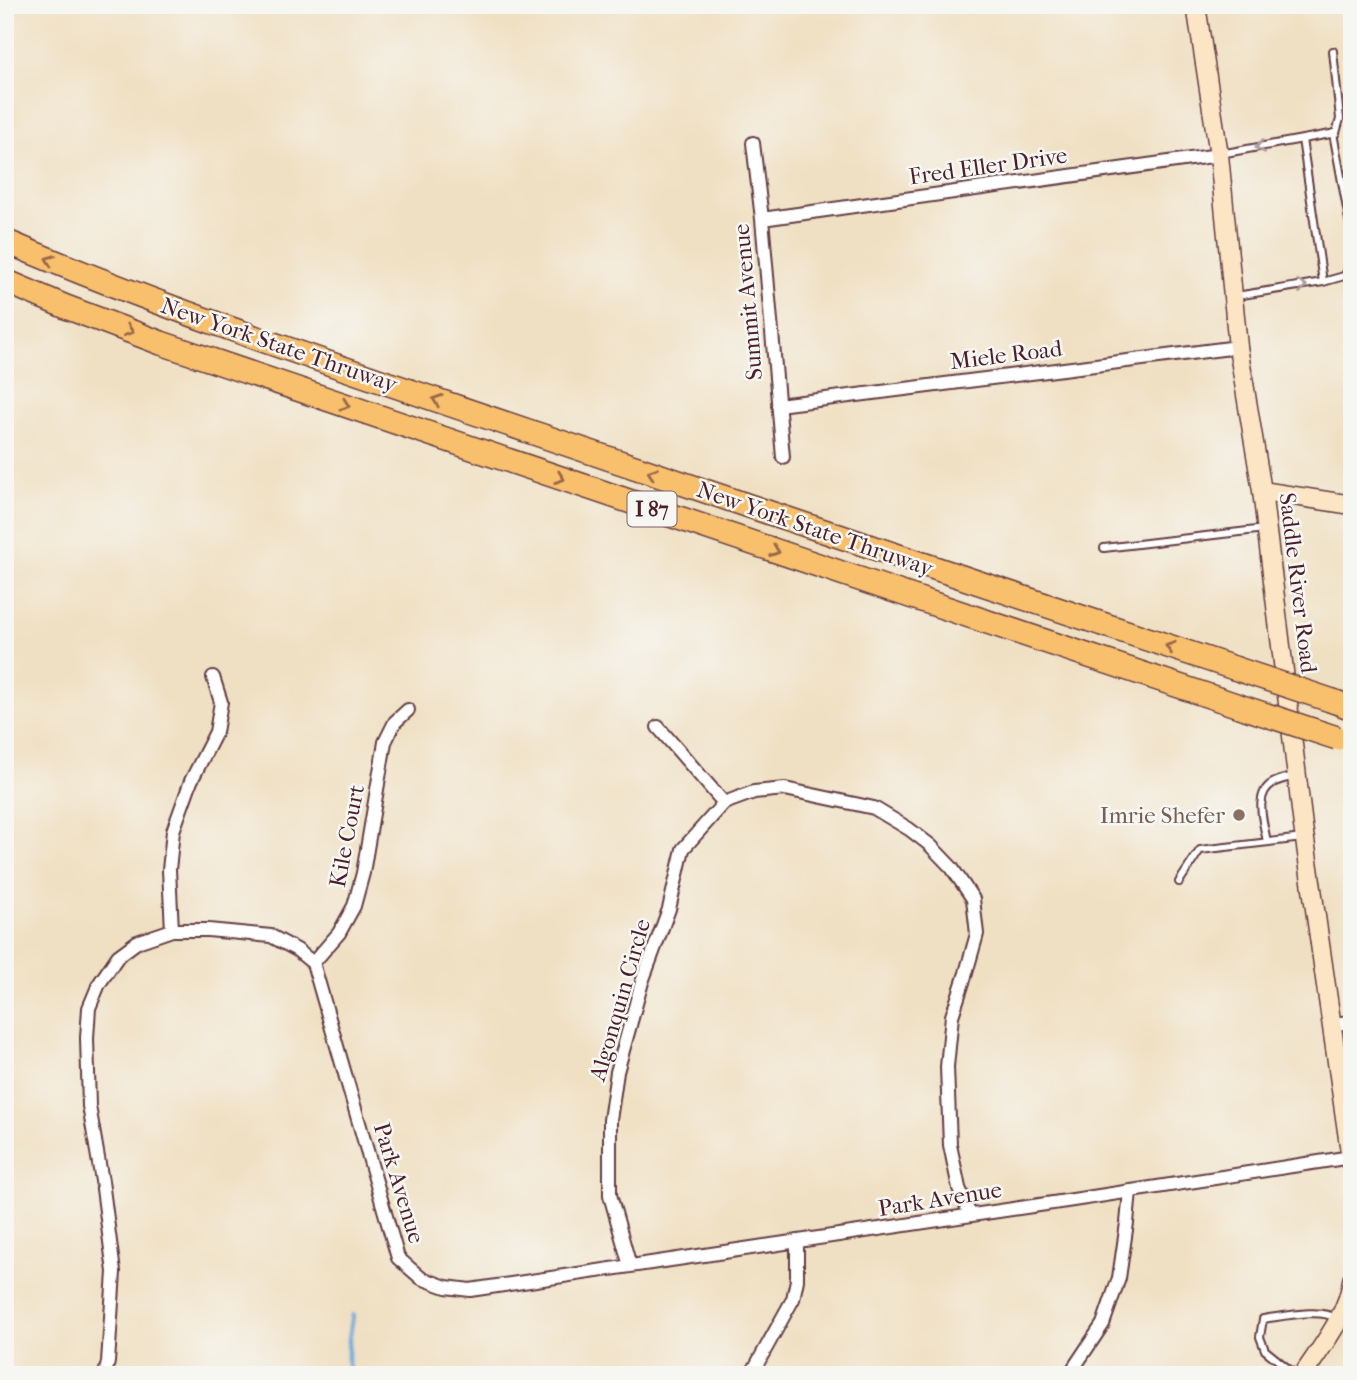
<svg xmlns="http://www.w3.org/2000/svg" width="1357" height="1380" font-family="'IM FELL French Canon',serif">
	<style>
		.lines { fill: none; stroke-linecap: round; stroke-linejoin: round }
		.stream { stroke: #66a9db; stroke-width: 4.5 }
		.lane-casing { stroke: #633c42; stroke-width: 10 }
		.street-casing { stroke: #633c42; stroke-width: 16 }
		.secondary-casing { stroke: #633c42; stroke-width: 21 }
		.highway-casing { stroke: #633c42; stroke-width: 26 }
		.lane { stroke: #fff; stroke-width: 6 }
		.street { stroke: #fff; stroke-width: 12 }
		.secondary { stroke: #fce5c4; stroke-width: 18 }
		.highway { stroke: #f8bf6c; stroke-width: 23 }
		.highway-bridge-casing { stroke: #633c42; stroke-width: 26; stroke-linecap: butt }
		.highway-bridge { stroke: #f8bf6c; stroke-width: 23 }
		.oneway { stroke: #ae9aa0 }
		.oneway2 { stroke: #986748 }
		.education-dot { fill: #8d6e63; stroke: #f6f6f2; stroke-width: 2.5 }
		.labels { text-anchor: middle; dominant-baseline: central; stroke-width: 5; stroke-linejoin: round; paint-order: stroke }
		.shield { fill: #f6f6f2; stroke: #7e6067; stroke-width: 2 }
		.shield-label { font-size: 21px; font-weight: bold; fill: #4a1f2b }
		.street-label { font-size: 23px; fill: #4a1f2b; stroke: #f6f6f2 }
		.education-label { font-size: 23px; fill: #785e54; stroke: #f6f6f2; text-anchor: end }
	</style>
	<rect width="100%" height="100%" fill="#f6f6f2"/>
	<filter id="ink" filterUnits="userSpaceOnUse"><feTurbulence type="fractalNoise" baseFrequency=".0143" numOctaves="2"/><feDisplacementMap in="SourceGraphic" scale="14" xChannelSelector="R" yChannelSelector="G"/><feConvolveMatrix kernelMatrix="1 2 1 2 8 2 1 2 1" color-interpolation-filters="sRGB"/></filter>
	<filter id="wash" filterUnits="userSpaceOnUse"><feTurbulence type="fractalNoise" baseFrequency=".00686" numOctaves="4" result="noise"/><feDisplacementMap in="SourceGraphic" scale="28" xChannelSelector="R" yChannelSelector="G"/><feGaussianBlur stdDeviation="1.57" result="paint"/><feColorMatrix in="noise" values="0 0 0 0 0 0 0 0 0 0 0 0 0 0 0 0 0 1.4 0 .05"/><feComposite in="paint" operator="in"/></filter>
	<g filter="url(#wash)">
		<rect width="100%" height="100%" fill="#f0e0c3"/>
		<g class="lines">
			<!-- stream -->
			<path class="stream" d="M 350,1375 C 345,1356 350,1334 353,1315"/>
		</g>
	</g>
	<g filter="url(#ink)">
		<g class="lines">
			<defs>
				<path id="lane" d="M 1333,133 L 1352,236
					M 1220,154 L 1336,133 L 1340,119 L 1333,51
					M 1323,282 L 1344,276 L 1352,265
					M 1236,296 L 1323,282 L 1302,139
					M 1104,548 L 1265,529
					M 1267,842 C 1264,824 1253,794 1273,783 C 1280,779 1288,778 1295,776
					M 1179,882 L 1200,850 L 1303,838
					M 1296,1375 L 1265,1350 L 1260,1337 L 1263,1319 C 1280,1317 1323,1307 1336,1319"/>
				<path id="street" d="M 753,143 L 762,219 L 783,457
					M 762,219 L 1219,155
					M 778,405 L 1238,347
					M 658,727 L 724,803
					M 172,930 L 169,870 L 173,831 L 191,781 L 216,732 L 221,702 L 213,677
					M 313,963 L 339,933 L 354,906 L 363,873 L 385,742 L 395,722 L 408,710
					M 1332,1025 L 1352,1021
					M 630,1266 L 610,1195 L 610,1120 L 617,1072 L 642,982 L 669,909 L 683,849 L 724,803 L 754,792 L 785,789 L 874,808 L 909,829 L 930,845 L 952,868 L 973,899 L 977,934 L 966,973 L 952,1016 L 947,1067 L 950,1145 L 959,1188 L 970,1215
					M 105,1375 L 108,1362 L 114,1272 L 102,1181 L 89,1106 L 87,1038 L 89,1008 L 99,984 L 118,956 L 137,942 L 172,930 L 208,930 L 271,936 L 297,950 L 313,963 L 398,1258 L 421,1278 L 446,1287 L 470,1290 L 1073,1200 L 1351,1157
					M 751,1375 L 793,1299 L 797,1280 L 797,1241
					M 1069,1375 L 1103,1324 L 1119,1278 L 1127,1223 L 1130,1191"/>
				<path id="secondary" d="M 1196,5 L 1219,155 L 1238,347 L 1262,491 L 1303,826 L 1352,1166
					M 1262,491 L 1352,505
					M 1303,1375 C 1322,1346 1348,1314 1352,1280"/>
				<path id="highway" d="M 5,241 C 176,314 352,371 528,431 C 763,511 998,590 1234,668
					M 5,281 L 66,307 L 161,343 L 883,587 L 1239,706
					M 1333,701 L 1352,708"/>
			</defs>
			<!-- lane casing -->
			<use href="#lane" class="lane-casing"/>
			<!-- street casing -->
			<use href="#street" class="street-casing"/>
			<!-- secondary casing -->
			<use href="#secondary" class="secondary-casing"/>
			<!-- highway casing -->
			<use href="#highway" class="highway-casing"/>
			<!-- lane -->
			<use href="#lane" class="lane"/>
			<!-- street -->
			<use href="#street" class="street"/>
			<!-- secondary -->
			<use href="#secondary" class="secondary"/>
			<!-- highway -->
			<use href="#highway" class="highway"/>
			<defs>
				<path id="highway-bridge" d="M 1234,668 L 1333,701
					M 1239,706 L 1337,738"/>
			</defs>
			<!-- highway-bridge casing -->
			<use href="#highway-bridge" class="highway-bridge-casing"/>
			<!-- highway-bridge -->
			<use href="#highway-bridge" class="highway-bridge"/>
		</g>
		<!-- one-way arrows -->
		<defs><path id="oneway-chevron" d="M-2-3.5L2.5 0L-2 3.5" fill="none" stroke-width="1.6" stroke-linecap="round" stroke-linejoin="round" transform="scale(1.75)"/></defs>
		<g class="oneway">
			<use href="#oneway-chevron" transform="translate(1260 147) rotate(169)"/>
			<use href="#oneway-chevron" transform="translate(1302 286) rotate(-9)"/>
		</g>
		<g class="oneway2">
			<use href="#oneway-chevron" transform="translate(50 260) rotate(-158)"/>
			<use href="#oneway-chevron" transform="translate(129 331) rotate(20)"/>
			<use href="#oneway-chevron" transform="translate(437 400) rotate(-161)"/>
			<use href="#oneway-chevron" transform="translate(345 405) rotate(19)"/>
			<use href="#oneway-chevron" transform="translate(652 473) rotate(-161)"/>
			<use href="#oneway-chevron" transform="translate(560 478) rotate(19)"/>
			<use href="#oneway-chevron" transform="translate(775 551) rotate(19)"/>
			<use href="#oneway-chevron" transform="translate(1170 647) rotate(-162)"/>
		</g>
	</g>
	<!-- markers -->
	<circle class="education-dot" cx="1239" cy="815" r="7"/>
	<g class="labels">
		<!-- shield labels -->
		<rect class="shield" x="627.5" y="491.5" width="49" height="35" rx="5"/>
		<g class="shield-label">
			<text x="652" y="509">I 87</text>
		</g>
		<!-- street labels -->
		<g class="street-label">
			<text transform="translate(988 166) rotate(-8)">Fred Eller Drive</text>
			<text transform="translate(748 302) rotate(-95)">Summit Avenue</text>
			<text transform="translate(279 345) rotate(19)">New York State Thruway</text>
			<text transform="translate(1006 355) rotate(-7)">Miele Road</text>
			<text transform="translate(815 529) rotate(19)">New York State Thruway</text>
			<text transform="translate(1298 583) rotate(83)">Saddle River Road</text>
			<text transform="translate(347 836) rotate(-79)">Kile Court</text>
			<text transform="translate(620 1000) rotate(-74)">Algonquin Circle</text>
			<text transform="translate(399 1183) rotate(73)">Park Avenue</text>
			<text transform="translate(940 1199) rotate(-9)">Park Avenue</text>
		</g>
		<!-- education labels -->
		<g class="education-label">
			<text x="1225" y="815">Imrie Shefer</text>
		</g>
	</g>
	<!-- margin -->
	<rect width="1357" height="1380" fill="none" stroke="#f6f6f2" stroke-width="28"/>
</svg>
